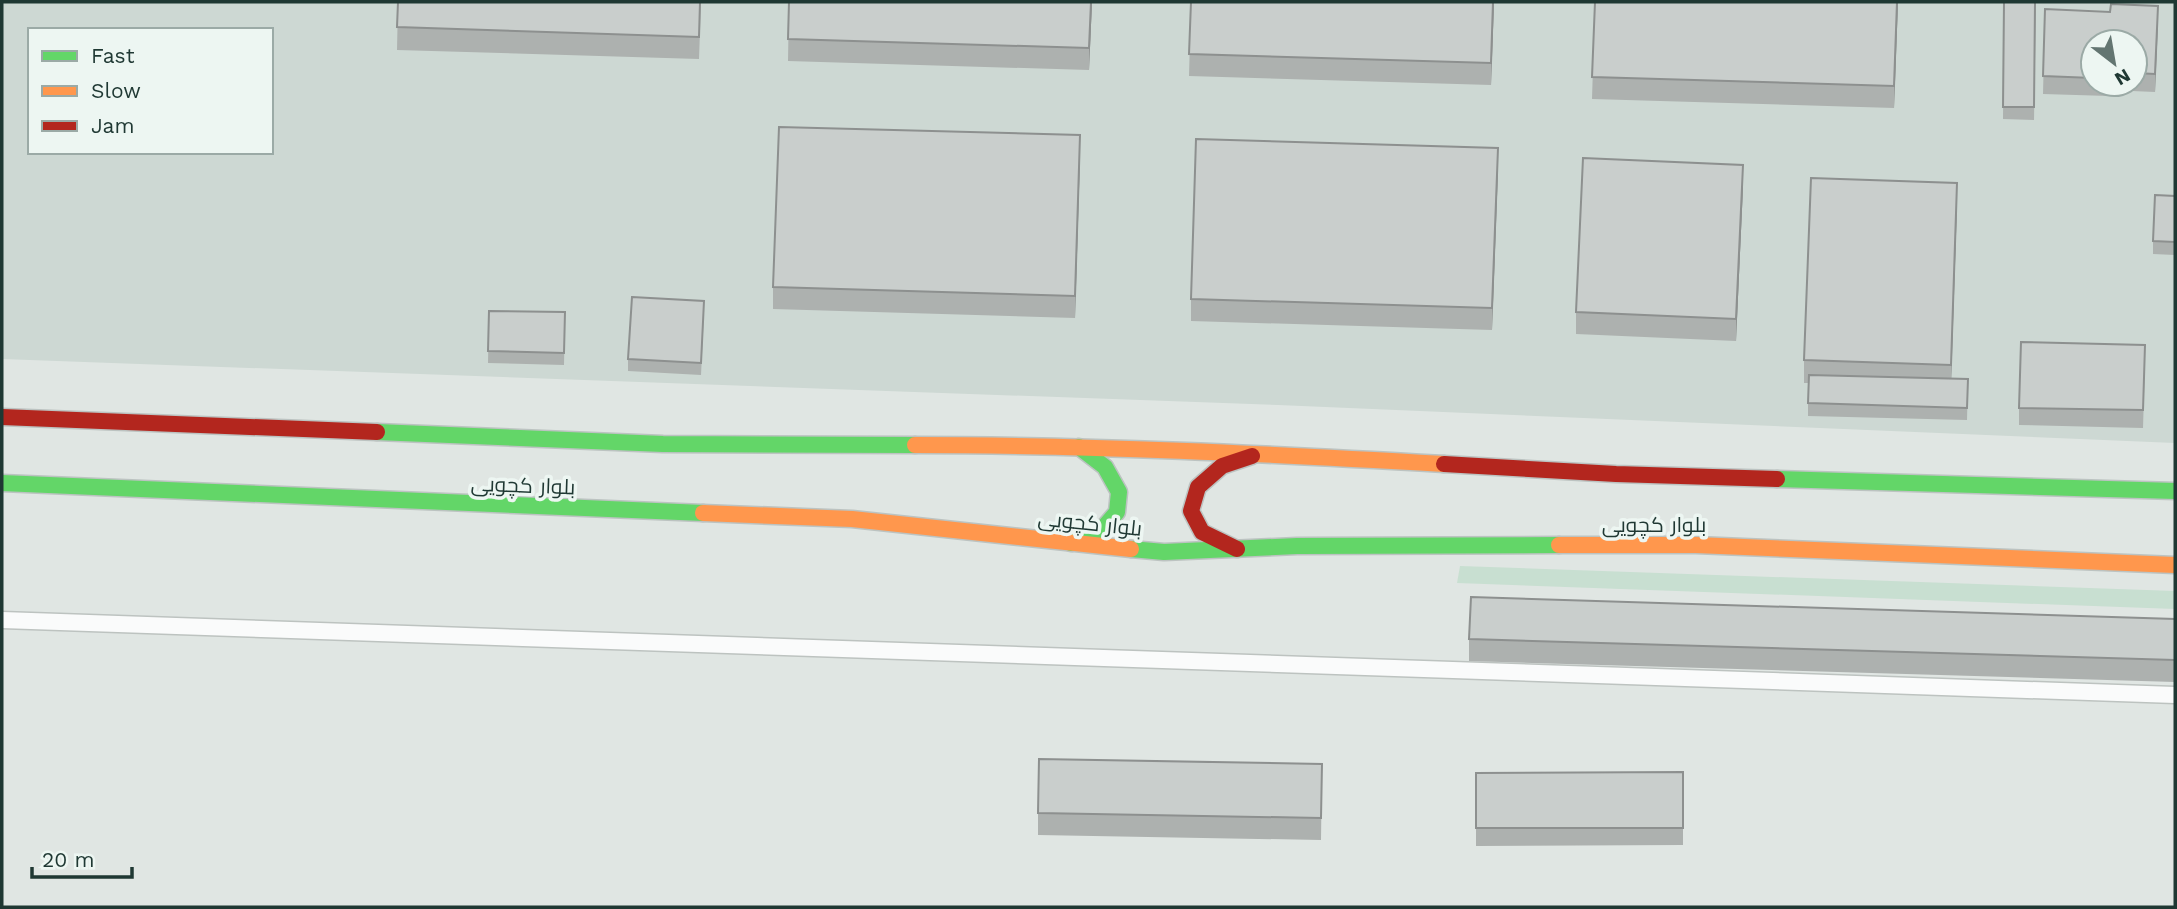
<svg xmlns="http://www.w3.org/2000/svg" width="2177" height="909" font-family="'Work Sans',Cairo,sans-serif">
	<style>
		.built { fill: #cdd8d3; fill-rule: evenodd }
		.green { fill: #c8dfd1 }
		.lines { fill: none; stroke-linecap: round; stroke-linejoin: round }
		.lane-casing { stroke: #bdc3c0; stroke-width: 19 }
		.fast-casing { stroke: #bcc3c1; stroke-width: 19 }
		.slow-casing { stroke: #bcc3c1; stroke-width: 19 }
		.jam-casing { stroke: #bcc3c1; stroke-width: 19 }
		.lane { stroke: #fafbfb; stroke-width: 16 }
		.fast { stroke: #63d668; stroke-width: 16 }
		.slow { stroke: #ff974d; stroke-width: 16 }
		.jam { stroke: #b3261e; stroke-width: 16 }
		.wall { fill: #adb1af; fill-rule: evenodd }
		.shaded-wall { fill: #8d908f }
		.building { fill: #c9cecc; stroke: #8d908f; stroke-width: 2 }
		.labels { text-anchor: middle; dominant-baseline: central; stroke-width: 7; stroke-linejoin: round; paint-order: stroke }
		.street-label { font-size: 21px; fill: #1f3833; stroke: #edf6f2 }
	</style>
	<rect width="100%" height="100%" fill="#e0e6e3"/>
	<!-- built -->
	<path class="built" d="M 2,2 L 2175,2 L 2175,443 L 1278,405 L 2,359 ZM 30,30 L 271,30 L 271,152 L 30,152 ZM 2093,42 L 2135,42 L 2135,84 L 2093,84 Z"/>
	<!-- green -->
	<path class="green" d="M 1460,566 L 2175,591 L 2175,609 L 1457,583 Z"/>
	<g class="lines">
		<defs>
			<path id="lane" d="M 2,620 L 2175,695"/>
			<path id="fast" d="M 377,432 L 663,444 L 915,445
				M 1777,479 L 2175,491
				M 2,483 L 703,513
				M 1071,543 L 1099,533 L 1117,512 L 1119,492 L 1105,467 L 1079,447
				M 1131,549 L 1164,552 L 1297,546 L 1559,545"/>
			<path id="slow" d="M 915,445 C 1091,445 1268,454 1444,464
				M 703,513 L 852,519 L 1131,549
				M 1559,545 L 1696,545 L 2175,565"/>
			<path id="jam" d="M 2,417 L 377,432
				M 1444,464 L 1616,474 L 1777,479
				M 1237,549 L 1202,532 L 1191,511 L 1198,487 L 1222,466 L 1252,456"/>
		</defs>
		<!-- lane casing -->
		<use href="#lane" class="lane-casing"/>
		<!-- fast casing -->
		<use href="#fast" class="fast-casing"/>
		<!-- slow casing -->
		<use href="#slow" class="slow-casing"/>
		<!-- jam casing -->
		<use href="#jam" class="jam-casing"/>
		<!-- lane -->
		<use href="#lane" class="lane"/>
		<!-- fast -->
		<use href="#fast" class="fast"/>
		<!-- slow -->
		<use href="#slow" class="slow"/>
		<!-- jam -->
		<use href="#jam" class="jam"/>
	</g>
	<!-- wall -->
	<path class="wall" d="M 398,2 L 701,2 L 699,59 L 397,50 Z
		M 789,2 L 1092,2 L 1089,70 L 788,61 Z
		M 1191,2 L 1494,2 L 1491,85 L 1189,76 Z
		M 1595,2 L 1898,2 L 1894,108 L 1592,99 Z
		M 2004,2 L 2036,2 L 2034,120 L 2003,119 Z
		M 2111,4 L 2158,6 L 2155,92 L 2109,90 L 2109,96 L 2043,94 L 2045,9 L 2110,12 ZM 2093,42 L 2135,42 L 2135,84 L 2093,84 Z
		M 1080,158 L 1075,318 L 773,309 L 773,287 Z
		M 1498,170 L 1492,330 L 1191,321 L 1191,299 Z
		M 1743,187 L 1736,341 L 1576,334 L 1576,312 Z
		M 2175,196 L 2175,255 L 2153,254 L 2153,241 Z
		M 1957,205 L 1951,378 L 1968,379 L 1967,420 L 1808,416 L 1808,383 L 1804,383 L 1804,360 Z
		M 489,311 L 565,312 L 564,365 L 488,363 Z
		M 704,313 L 701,375 L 628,371 L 628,359 Z
		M 2145,362 L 2143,428 L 2019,425 L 2019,408 Z
		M 2175,619 L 2175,682 L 1469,661 L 1469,639 Z
		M 1322,764 L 1321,840 L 1038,835 L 1038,813 Z
		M 1683,772 L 1683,845 L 1476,846 L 1476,773 Z"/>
	<!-- shaded-wall -->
	<path class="shaded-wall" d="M 1091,2 L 1092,2 L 1089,70 L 1089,48 Z
		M 1493,2 L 1494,2 L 1491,85 L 1491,63 Z
		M 1897,2 L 1898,2 L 1894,108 L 1894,86 Z
		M 2158,6 L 2158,24 L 2155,92 L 2155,74 Z
		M 1080,135 L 1080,158 L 1075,318 L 1075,296 Z
		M 1498,148 L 1498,170 L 1492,330 L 1492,308 Z
		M 1743,165 L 1743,187 L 1736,341 L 1736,319 Z
		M 1957,183 L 1957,205 L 1951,387 L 1951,365 Z"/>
	<!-- building -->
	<path class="building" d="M 398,2 L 700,2 L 699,37 L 397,27 Z
		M 789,2 L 1091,2 L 1089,48 L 788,39 Z
		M 1191,2 L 1493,2 L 1491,63 L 1189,54 Z
		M 1595,2 L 1897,2 L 1894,86 L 1592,77 Z
		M 2004,2 L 2035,2 L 2034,107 L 2003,107 Z
		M 2111,4 L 2158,6 L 2155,74 L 2135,73 L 2135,42 L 2093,42 L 2093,78 L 2043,76 L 2045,9 L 2110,12 Z
		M 779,127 L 1080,135 L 1075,296 L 773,287 Z
		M 1196,139 L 1498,148 L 1492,308 L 1191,299 Z
		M 1583,158 L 1743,165 L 1736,319 L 1576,312 Z
		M 1811,178 L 1957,183 L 1951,365 L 1804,360 Z
		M 2155,195 L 2175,196 L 2175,242 L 2153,241 Z
		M 632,297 L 704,301 L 701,363 L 628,359 Z
		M 489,311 L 565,312 L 564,353 L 488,351 Z
		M 2021,342 L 2145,345 L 2143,410 L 2019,408 Z
		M 1809,375 L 1968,379 L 1967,408 L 1808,403 Z
		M 1471,597 L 2175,619 L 2175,660 L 1469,639 Z
		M 1039,759 L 1322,764 L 1321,818 L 1038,813 Z
		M 1683,772 L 1683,828 L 1476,828 L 1476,773 Z"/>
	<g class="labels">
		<!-- street labels -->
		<g class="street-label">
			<text transform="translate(523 485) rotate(2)">بلوار کچویی</text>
			<text transform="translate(1090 523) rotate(6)">بلوار کچویی</text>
			<text x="1654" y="524">بلوار کچویی</text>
		</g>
	</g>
	<!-- border -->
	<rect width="2177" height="909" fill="none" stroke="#1f3833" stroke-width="7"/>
	<!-- legend -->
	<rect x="28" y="28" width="245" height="126" fill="#edf6f2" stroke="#9baaa6" stroke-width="2"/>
	<rect x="42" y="51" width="35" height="10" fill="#63d668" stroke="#9baaa6" stroke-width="2"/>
	<text x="91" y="63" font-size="21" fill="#1f3833">Fast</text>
	<rect x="42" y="86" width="35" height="10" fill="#ff974d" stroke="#9baaa6" stroke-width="2"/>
	<text x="91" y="98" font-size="21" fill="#1f3833">Slow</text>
	<rect x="42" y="121" width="35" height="10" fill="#b3261e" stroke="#9baaa6" stroke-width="2"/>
	<text x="91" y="133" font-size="21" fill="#1f3833">Jam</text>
	<!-- north arrow -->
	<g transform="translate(2114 63) rotate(149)"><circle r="33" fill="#edf6f2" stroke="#9baaa6" stroke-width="2"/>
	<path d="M0-5L12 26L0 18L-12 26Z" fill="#637571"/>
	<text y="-10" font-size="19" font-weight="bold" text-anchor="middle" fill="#1f3833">N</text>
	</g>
	<!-- scale -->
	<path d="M32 867v10h100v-10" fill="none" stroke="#1f3833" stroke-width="3.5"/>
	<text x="42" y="867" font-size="21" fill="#1f3833" stroke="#edf6f2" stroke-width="5" paint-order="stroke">20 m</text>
</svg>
